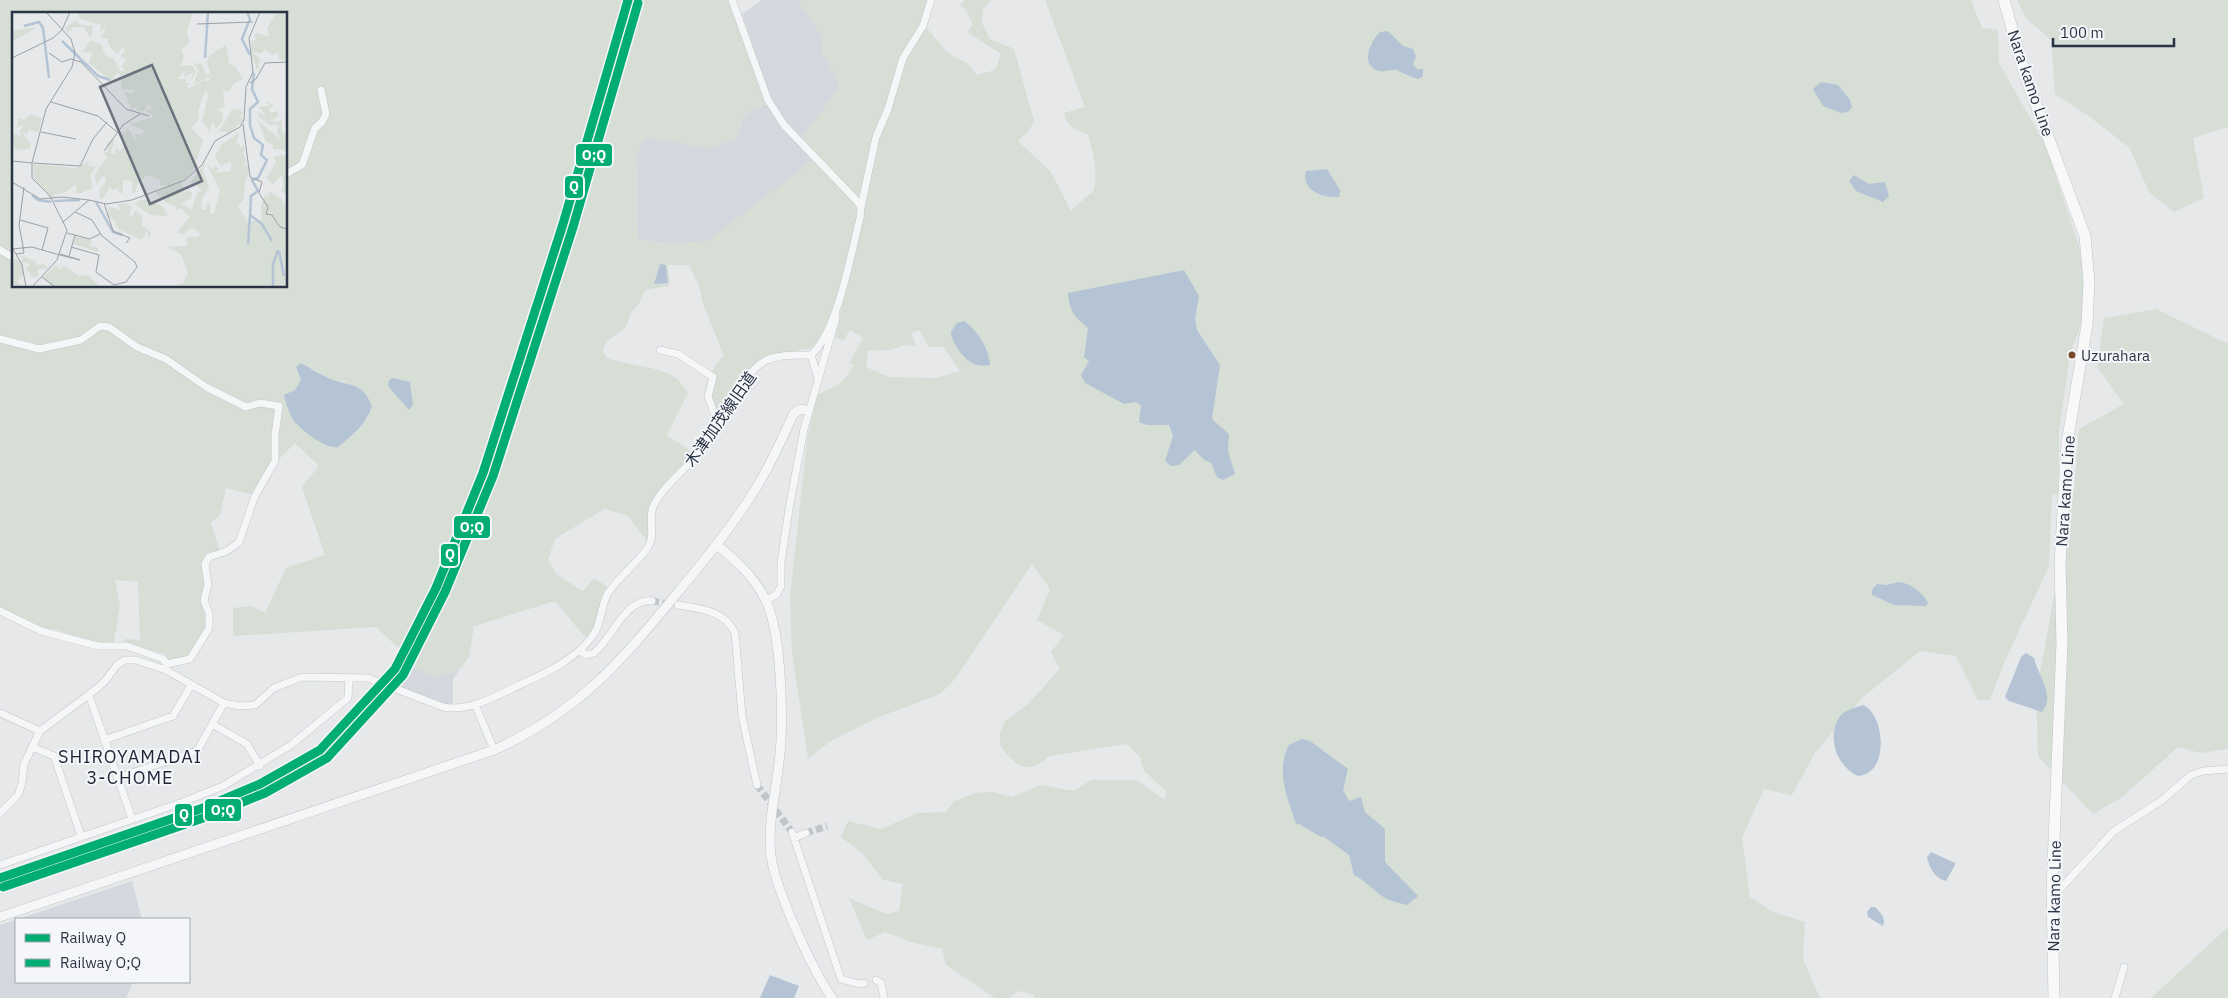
<svg xmlns="http://www.w3.org/2000/svg" width="2228" height="998" font-family="'IBM Plex Sans','Noto Sans JP',sans-serif">
	<style>
		.built { fill: #d4d7dd }
		.green { fill: #d6ded6; fill-rule: evenodd }
		.water { fill: #b4c4d5 }
		.lines { fill: none; stroke-linecap: round; stroke-linejoin: round }
		.minor-tunnel { stroke: #c1c4c9; stroke-width: 7; stroke-dasharray: 7 3.5; stroke-linecap: butt }
		.minor-casing { stroke: #c4c6c8; stroke-width: 8 }
		.tertiary-casing { stroke: #c4c6c8; stroke-width: 10 }
		.primary-casing { stroke: #c2c5c8; stroke-width: 12 }
		.minor { stroke: #f5f6f7; stroke-width: 7 }
		.tertiary { stroke: #f5f6f7; stroke-width: 9 }
		.primary { stroke: #f8f8f8; stroke-width: 11 }
		.rail-1-casing { stroke: #f4f6f9; stroke-width: 12 }
		.rail-2-casing { stroke: #f4f6f9; stroke-width: 12 }
		.rail-1 { stroke: #02ad73; stroke-width: 9 }
		.rail-2 { stroke: #02ad73; stroke-width: 9 }
		.bus-dot { fill: #7a4b2a; stroke: #f4f6f9; stroke-width: 2 }
		.labels { text-anchor: middle; dominant-baseline: central; stroke-width: 4; stroke-linejoin: round; paint-order: stroke }
		.bus-label { font-size: 15px; fill: #2b3445; stroke: #f4f6f9; text-anchor: start }
		.street-label { font-size: 16px; fill: #2b3445; stroke: #f4f6f9 }
		.neighbourhood-label { font-size: 18px; letter-spacing: 1px; fill: #1d2536; stroke: #f4f6f9 }
		.inset-river { fill: none; stroke: #b4c4d5; stroke-width: 2.5 }
		.inset-road { fill: none; stroke: #9ba0a8; stroke-width: 1 }
		.view { fill: #6c737f; fill-opacity: 0.15; stroke: #6c737f; stroke-width: 2.5 }
		.inset-edge { fill: none; stroke: #2b3445; stroke-width: 2.5 }
		.line-badge { stroke: #f4f6f9; stroke-width: 2 }
		.badge-label { font-size: 14px; text-anchor: middle; font-weight: bold; fill: #fff }
	</style>
	<rect width="100%" height="100%" fill="#e6e8ea"/>
	<!-- built -->
	<path class="built" d="M 762,0 L 798,0 L 823,38 L 822,54 L 826,57 L 840,86 L 802,138 L 787,123 L 770,98 L 742,14 Z
		M 766,104 L 781,126 L 813,160 L 707,242 L 669,244 L 638,239 L 636,156 L 645,137 L 711,148 L 736,138 L 745,114 Z
		M 406,664 L 436,677 L 459,670 L 453,679 L 453,704 L 447,705 L 390,684 Z
		M 132,881 L 142,919 L 18,919 Z
		M 16,920 L 16,982 L 133,982 L 126,998 L 0,998 L 0,925 Z"/>
	<!-- green -->
	<path class="green" d="M 0,0 L 730,0 L 766,104 L 745,114 L 736,138 L 711,148 L 645,138 L 636,156 L 638,239 L 669,244 L 707,241 L 813,160 L 854,201 L 858,213 C 851,251 836,318 813,348 L 779,353 L 759,360 L 715,421 C 712,414 707,406 706,399 C 703,386 714,363 724,356 L 703,304 L 699,286 L 689,265 L 667,265 L 670,280 L 668,286 L 645,290 L 639,304 L 631,312 L 626,327 C 616,336 607,337 603,351 L 607,358 C 629,366 656,365 676,378 C 680,381 684,388 688,393 L 667,435 L 695,454 L 650,507 L 647,541 L 627,515 L 604,509 L 555,539 L 548,560 L 557,575 L 583,591 L 594,578 L 609,588 L 592,631 L 587,636 L 583,635 L 555,601 L 474,626 L 469,657 L 459,670 L 436,677 L 406,664 L 410,659 L 376,627 L 233,636 L 233,608 L 252,606 L 265,613 L 286,568 L 325,555 L 302,487 L 319,466 L 295,443 L 277,461 L 276,444 L 281,404 L 246,405 L 137,345 L 110,325 L 87,336 L 39,347 L 0,337 ZM 14,14 L 286,14 L 286,286 L 14,286 ZM 660,265 L 665,265 L 668,282 L 654,284 ZM 296,367 L 315,370 L 327,378 L 345,382 L 369,416 L 356,433 L 338,447 L 292,418 C 289,404 296,392 301,380 Z
		M 798,0 L 928,0 L 922,23 L 901,55 L 886,107 L 874,136 L 861,201 L 802,138 L 840,86 L 826,58 L 822,54 L 823,38 Z
		M 964,0 L 992,0 L 983,9 L 982,23 L 990,39 L 1014,49 L 1034,121 L 1029,131 L 1018,141 L 1051,172 L 1071,211 L 1079,203 L 1093,192 C 1099,173 1093,153 1088,134 C 1076,132 1066,125 1064,113 L 1085,107 L 1045,0 L 1971,0 L 1982,28 L 1998,30 L 1999,63 L 2046,146 L 2080,249 L 2085,283 L 2081,325 L 2070,354 L 2059,432 L 2058,496 L 2052,493 L 2049,566 L 2004,663 L 1990,700 L 1978,700 L 1956,656 L 1920,651 L 1862,698 L 1815,753 L 1792,795 L 1764,789 L 1742,838 L 1750,897 L 1773,912 L 1805,922 L 1803,959 L 1820,998 L 1035,998 L 1032,994 L 1018,991 L 1009,998 L 995,998 L 946,965 L 942,949 L 911,942 L 885,932 L 867,940 L 849,898 L 886,914 L 899,911 L 903,884 L 883,880 L 863,854 L 841,837 L 848,821 L 881,829 L 918,813 L 945,812 L 955,801 L 975,793 L 992,792 L 1012,797 L 1041,785 L 1074,791 L 1091,780 L 1136,780 L 1165,800 L 1166,791 L 1144,771 L 1140,757 L 1127,744 L 1049,756 C 1028,777 1014,765 1000,745 L 1000,732 L 1005,721 L 1028,704 L 1060,669 L 1051,652 L 1064,635 L 1037,620 L 1050,589 L 1032,564 L 955,679 L 940,694 L 879,717 L 832,740 L 808,759 L 792,652 L 790,597 L 807,440 L 817,395 C 834,388 847,381 854,364 L 849,363 L 863,338 L 850,330 L 843,341 L 835,337 L 879,139 L 906,60 L 925,26 L 948,53 L 968,64 L 977,75 L 995,70 L 1001,54 L 967,32 L 973,25 L 965,9 L 960,6 ZM 919,330 L 929,347 L 944,347 L 960,371 L 936,378 L 889,377 L 866,367 L 868,351 L 890,350 L 905,345 L 916,346 L 911,333 Z
		M 2017,0 L 2228,0 L 2228,129 L 2225,128 L 2193,138 L 2204,198 L 2174,212 L 2149,192 L 2129,147 L 2087,115 L 2055,94 L 2051,40 L 2026,18 Z
		M 2156,309 L 2228,344 L 2228,749 L 2200,753 L 2178,747 L 2121,798 L 2093,814 L 2038,756 L 2036,694 L 2074,488 L 2079,429 L 2124,404 L 2097,367 L 2104,318 Z
		M 105,327 L 246,408 L 259,404 L 277,408 L 274,460 L 253,495 L 226,488 L 220,515 L 211,523 L 220,552 L 205,560 L 208,627 L 190,656 L 171,661 L 167,659 L 165,654 L 124,642 L 125,639 L 140,640 L 138,582 L 115,580 L 120,606 L 114,642 C 94,645 74,636 55,629 L 50,631 L 0,610 L 0,341 L 33,350 L 81,341 Z
		M 2228,927 L 2228,998 L 2151,998 Z"/>
	<!-- water -->
	<path class="water" d="M 1388,31 L 1403,46 L 1413,49 L 1416,56 L 1413,64 L 1417,69 L 1423,69 L 1423,76 L 1419,79 C 1410,77 1404,73 1396,70 C 1391,69 1385,72 1380,71 C 1359,67 1370,41 1380,32 Z
		M 1821,82 L 1838,85 L 1850,100 L 1852,107 L 1848,112 L 1841,113 L 1823,106 L 1813,89 Z
		M 1327,169 L 1340,190 L 1339,197 C 1323,198 1301,191 1306,171 Z
		M 1854,175 L 1869,184 L 1885,182 L 1889,196 L 1883,202 L 1856,191 L 1849,181 Z
		M 660,264 L 666,265 L 668,283 L 654,284 Z
		M 1184,270 L 1199,296 L 1195,319 L 1197,330 L 1220,365 L 1212,419 L 1229,434 L 1228,451 L 1235,474 L 1223,480 L 1217,477 L 1211,463 L 1203,459 L 1195,450 L 1179,465 L 1171,466 L 1165,461 L 1173,436 L 1169,425 L 1147,425 L 1139,422 L 1141,405 L 1135,402 L 1124,404 L 1085,383 L 1081,375 L 1089,361 L 1084,357 L 1088,328 C 1075,318 1069,310 1068,293 Z
		M 964,321 C 977,330 990,350 990,365 C 985,366 979,366 974,364 C 965,361 951,342 951,332 L 957,323 Z
		M 301,363 C 310,368 318,373 326,377 C 347,387 362,380 372,406 C 366,425 353,435 338,447 C 326,450 298,428 292,418 C 288,411 286,403 284,395 L 295,390 L 301,380 L 296,367 Z
		M 394,378 L 410,382 L 413,405 L 409,410 L 388,386 L 389,380 Z
		M 1898,582 C 1908,582 1924,593 1928,603 L 1926,606 L 1894,605 L 1872,595 L 1872,590 L 1877,584 L 1887,585 Z
		M 2026,653 L 2034,658 C 2038,676 2056,695 2042,712 L 2009,701 L 2005,697 L 2021,657 Z
		M 1863,705 C 1885,714 1890,774 1858,776 C 1838,767 1826,739 1839,718 C 1843,710 1855,708 1863,705 Z
		M 1302,739 L 1310,741 L 1348,769 L 1343,790 L 1349,801 L 1361,797 L 1365,812 L 1385,829 L 1385,862 L 1418,896 L 1407,905 C 1401,903 1393,902 1387,899 C 1375,893 1367,881 1354,875 L 1349,855 L 1323,836 L 1321,837 L 1299,824 L 1296,824 C 1288,799 1275,771 1289,745 Z
		M 1931,852 L 1955,863 L 1955,865 L 1946,881 C 1935,879 1929,867 1927,857 Z
		M 1871,907 L 1875,907 C 1881,913 1886,918 1883,926 L 1868,917 L 1867,912 Z
		M 770,975 L 799,986 L 794,998 L 760,998 Z"/>
	<g class="lines">
		<!-- minor-tunnel -->
		<path class="minor-tunnel" d="M 652,601 L 670,604
			M 757,785 L 792,832
			M 806,833 L 827,826"/>
		<defs>
			<path id="minor" d="M 286,174 L 302,165 L 315,128 L 322,122 L 326,114 L 321,90
				M 861,207 L 876,137 L 888,109 L 903,58 L 923,26 L 931,0
				M 0,250 L 14,258
				M 0,339 L 39,349 L 81,340 L 100,326 L 109,327 L 137,347 L 166,359 L 206,387 L 246,407 L 260,403 L 279,406 L 275,435 L 275,461 L 255,496 L 239,542 L 227,551 L 209,557 L 205,564 L 208,584 L 204,601 L 209,613 L 209,628 L 190,659 L 167,664
				M 660,350 L 678,354 L 713,377 L 708,397 L 718,422
				M 811,355 L 818,378
				M 766,601 L 777,594 L 781,586 L 781,563 L 789,509 L 804,429 L 836,318
				M 678,605 C 701,609 724,610 735,633 L 742,716 L 757,785
				M 0,611 L 41,631 L 98,646 L 127,646 L 163,659 L 167,664 L 166,667
				M 579,651 L 587,655 L 594,653 C 612,639 626,597 652,601
				M 89,695 L 132,819
				M 475,704 L 494,750
				M 0,713 L 40,731
				M 212,724 L 247,744 L 260,766
				M 104,740 L 173,716 L 191,685
				M 32,747 L 54,756 L 81,836
				M 117,778 L 197,751 L 224,703
				M 0,813 L 18,795 L 22,783 L 24,764 L 40,731 L 95,690 L 105,681 L 117,665 L 125,660 L 136,660 L 166,670 L 224,703 L 239,706 L 255,705 L 274,688 L 302,677 L 368,678 L 443,707 C 465,712 491,699 511,689 C 538,676 572,663 591,638 C 602,625 600,607 608,593 C 619,576 637,564 648,547 C 656,534 648,520 653,507 C 660,489 685,470 697,455 C 716,432 740,377 763,362 C 776,354 796,355 811,355 C 838,331 851,253 860,218 L 861,207 L 857,201 L 784,125 L 768,100 L 732,0
				M 792,832 L 841,979 L 859,984 L 864,983
				M 794,838 L 806,833
				M 0,865 L 183,802 L 223,786 L 291,745 L 348,698 L 349,678
				M 2052,891 L 2059,890 L 2114,831 L 2161,801 L 2191,775 L 2203,771 L 2228,769
				M 876,980 L 881,983 L 884,998
				M 2115,998 L 2124,967"/>
			<path id="tertiary" d="M 717,545 C 736,561 755,577 766,601 C 782,634 784,725 779,762 C 776,793 767,825 771,856 C 776,891 812,969 832,998
				M 0,917 L 494,750 C 576,713 618,665 674,597 C 703,562 732,527 756,488 C 771,464 782,438 794,413 L 801,409 L 808,411"/>
			<path id="primary" d="M 2004,0 L 2025,75 L 2085,236 L 2089,282 L 2087,325 L 2067,443 L 2060,563 L 2062,643 L 2052,891 L 2054,998"/>
		</defs>
		<!-- minor casing -->
		<use href="#minor" class="minor-casing"/>
		<!-- tertiary casing -->
		<use href="#tertiary" class="tertiary-casing"/>
		<!-- primary casing -->
		<use href="#primary" class="primary-casing"/>
		<!-- minor -->
		<use href="#minor" class="minor"/>
		<!-- tertiary -->
		<use href="#tertiary" class="tertiary"/>
		<!-- primary -->
		<use href="#primary" class="primary"/>
		<defs>
			<path id="rail-1" d="M 0,878 L 203,808 L 260,784 L 320,750 L 395,669 L 436,588 L 483,473 L 563,224 L 628,0"/>
			<path id="rail-2" d="M 3,887 L 206,817 L 265,793 L 327,758 L 403,675 L 445,592 L 493,476 L 573,227 L 638,3"/>
		</defs>
		<!-- rail-1 casing -->
		<use href="#rail-1" class="rail-1-casing"/>
		<!-- rail-2 casing -->
		<use href="#rail-2" class="rail-2-casing"/>
		<!-- rail-1 -->
		<use href="#rail-1" class="rail-1"/>
		<!-- rail-2 -->
		<use href="#rail-2" class="rail-2"/>
	</g>
	<!-- markers -->
	<circle class="bus-dot" cx="2072" cy="355" r="4.5"/>
	<g class="labels">
		<!-- bus labels -->
		<g class="bus-label">
			<text x="2081" y="355">Uzurahara</text>
		</g>
		<!-- street labels -->
		<g class="street-label">
			<text transform="translate(2031 83) rotate(71)">Nara kamo Line</text>
			<text transform="translate(720 419) rotate(-55)">木津加茂線旧道</text>
			<text transform="translate(2065 491) rotate(-86)">Nara kamo Line</text>
			<text transform="translate(2054 896) rotate(-89)">Nara kamo Line</text>
		</g>
		<!-- neighbourhood labels -->
		<g class="neighbourhood-label">
			<text x="130" y="756">SHIROYAMADAI<tspan x="130" dy="21">3-CHOME</tspan></text>
		</g>
	</g>
	<!-- overview -->
	<g transform="translate(12 12)">
		<rect width="275" height="275" fill="#e6e8ea"/>
		<path d="M 64,0 L 181,0 L 175,20 L 178,30 L 169,38 L 172,44 L 169,54 L 180,53 L 184,60 L 179,68 L 176,71 L 182,60 L 172,66 L 173,58 L 166,67 L 175,67 L 173,72 L 179,71 L 175,74 L 176,77 L 192,68 L 196,70 L 199,64 L 182,72 L 186,58 L 182,52 L 189,51 L 194,63 L 198,62 L 195,49 L 198,43 L 214,33 L 217,52 L 224,55 L 231,67 L 222,71 L 217,80 L 211,79 L 213,96 L 209,95 L 206,99 L 210,100 L 211,109 L 205,116 L 200,110 L 198,120 L 190,109 L 196,84 L 195,79 L 192,81 L 186,100 L 187,107 L 179,116 L 191,128 L 184,150 L 186,154 L 173,167 L 157,173 L 170,170 L 172,180 L 176,178 L 180,181 L 179,187 L 169,191 L 180,198 L 184,183 L 190,178 L 182,171 L 178,171 L 194,149 L 191,158 L 197,176 L 190,186 L 189,197 L 193,198 L 196,189 L 199,195 L 197,201 L 202,202 L 208,178 L 195,153 L 200,157 L 204,153 L 206,158 L 203,161 L 219,159 L 219,150 L 208,154 L 203,144 L 210,132 L 227,121 L 224,131 L 228,132 L 228,136 L 232,133 L 233,140 L 223,143 L 231,141 L 235,150 L 231,153 L 236,154 L 237,159 L 233,170 L 232,187 L 226,194 L 236,210 L 250,208 L 249,195 L 253,183 L 257,184 L 257,179 L 269,187 L 275,197 L 275,216 L 269,215 L 261,203 L 255,203 L 261,204 L 268,216 L 275,217 L 275,275 L 164,275 L 171,271 L 176,261 L 169,242 L 154,235 L 172,234 L 176,232 L 174,227 L 176,225 L 185,225 L 189,222 L 180,216 L 171,222 L 165,221 L 178,204 L 168,196 L 164,199 L 163,194 L 153,190 L 144,181 L 156,173 L 148,173 L 149,168 L 135,163 L 125,173 L 123,181 L 120,181 L 121,169 L 111,168 L 111,181 L 107,181 L 106,176 L 100,178 L 98,174 L 91,186 L 87,187 L 88,176 L 93,172 L 94,166 L 90,164 L 85,173 L 82,164 L 95,145 L 91,141 L 96,139 L 95,132 L 103,125 L 99,141 L 103,142 L 104,135 L 107,139 L 111,136 L 110,119 L 114,120 L 115,115 L 125,130 L 123,122 L 129,123 L 133,119 L 118,112 L 142,105 L 134,99 L 142,95 L 135,92 L 132,99 L 126,99 L 124,94 L 120,98 L 112,79 L 119,82 L 123,78 L 110,77 L 108,62 L 105,61 L 99,69 L 77,51 L 80,41 L 70,40 L 79,28 L 89,32 L 93,43 L 102,47 L 108,59 L 113,59 L 110,54 L 114,48 L 108,44 L 113,39 L 110,36 L 105,42 L 96,32 L 96,27 L 89,26 L 95,14 L 88,20 L 89,13 L 69,7 ZM 265,0 L 275,0 L 275,48 L 267,48 L 266,40 L 260,43 L 252,37 L 250,41 L 240,40 L 248,47 L 246,59 L 239,43 L 239,29 L 244,28 L 242,23 L 245,21 L 257,25 L 255,16 ZM 64,8 L 68,13 L 81,14 L 79,26 L 71,15 L 62,15 L 56,21 L 53,16 ZM 25,15 L 14,22 L 0,29 L 1,19 ZM 254,90 L 262,93 L 257,97 L 259,101 L 266,99 L 266,105 L 257,109 L 267,110 L 269,106 L 270,119 L 275,124 L 274,138 L 261,137 L 261,133 L 254,129 L 246,109 L 270,128 L 265,121 L 267,113 L 258,113 L 247,105 L 245,100 L 254,104 L 247,95 L 257,94 ZM 231,96 L 227,99 L 232,99 L 229,104 L 231,109 L 217,121 L 207,119 L 220,98 ZM 19,102 L 30,107 L 27,118 L 25,120 L 16,117 L 16,122 L 21,124 L 10,120 L 19,132 L 18,137 L 7,138 L 0,134 L 0,120 L 9,125 L 8,120 L 11,113 L 5,116 L 7,106 L 12,108 ZM 272,143 L 275,146 L 274,182 L 269,178 L 272,174 L 270,163 L 261,172 L 254,166 L 264,151 L 262,144 ZM 77,149 L 76,153 L 84,155 L 78,163 L 81,176 L 69,181 L 64,181 L 64,172 L 54,180 L 44,183 L 43,180 L 42,187 L 22,167 L 21,152 L 64,156 ZM 135,187 L 151,195 L 156,204 L 139,203 L 124,193 L 123,190 ZM 114,191 L 120,195 L 117,203 L 121,204 L 123,198 L 130,204 L 130,213 L 139,221 L 137,227 L 135,219 L 130,228 L 111,219 L 112,216 L 108,220 L 102,208 L 94,203 L 97,200 L 96,194 L 108,198 L 106,192 ZM 63,224 L 79,228 L 78,234 L 86,236 L 86,240 L 61,232 ZM 8,243 L 22,249 L 26,247 L 22,250 L 26,253 L 33,252 L 36,257 L 26,257 L 26,265 L 21,266 L 14,257 L 18,252 L 11,250 L 11,263 L 5,269 L 9,273 L 0,272 L 0,251 L 4,246 L 6,249 L 11,247 ZM 45,253 L 46,258 L 52,254 L 67,264 L 76,263 L 88,275 L 43,275 L 31,265 Z" fill="#d6ded6"/>
		<path class="inset-river" d="M 235,0 L 238,7 L 230,27 L 238,43M 12,14 L 27,10 L 31,16 L 37,66M 50,29 L 86,64 L 98,68M 193,46 L 196,0M 20,183 L 26,188 L 39,190M 42,189 L 68,188M 84,190 L 101,220 L 110,223M 238,204 L 239,184 L 246,179 L 240,168 L 246,166 L 255,148 L 249,143 L 251,133 L 242,126 L 238,113 L 238,97 L 246,90 L 240,77 L 242,61M 236,232 L 238,203 L 250,212 L 260,229M 267,239 L 272,264M 261,275 L 261,252 L 266,238"/>
		<path class="inset-road" d="M 185,12 L 241,10M 50,18 L 58,0M 37,41 L 50,50 L 59,47 L 69,50 L 114,97 L 137,104M 0,46 L 41,26 L 50,18M 238,71 L 244,67 L 253,51 L 275,50M 39,90 L 86,104 L 105,120M 231,112 L 238,165 L 250,170 L 247,181 L 256,195 L 254,202 L 260,203 L 268,215 L 275,217M 29,120 L 64,127M 92,139 L 111,113 L 128,102M 0,149 L 20,151M 20,151 L 20,166 L 38,184 L 55,218 L 45,248 L 20,275M 20,151 L 34,97 L 60,55 L 63,41 L 59,27 L 34,0M 21,151 L 68,154 L 81,127 L 95,110M 0,170 L 28,187 L 50,185 L 77,188M 92,191 L 101,219 L 118,226 L 114,231M 8,208 L 36,216 L 30,238M 51,210 L 77,188 L 94,192 L 120,188 L 173,168 L 190,153 L 203,129 L 228,115 L 232,108 L 234,75 L 241,60 L 237,26 L 248,0M 55,221 L 78,227 L 88,222M 11,234 L 7,213 L 12,175M 0,235 L 10,253 L 14,275M 59,235 L 87,243 L 84,260 L 102,273 L 114,270 L 125,255 L 123,250 L 90,224 L 80,208 L 63,200M 0,237 L 20,235 L 48,243M 4,242 L 12,241 L 11,234M 48,242 L 68,248 L 48,243M 57,244 L 63,223M 30,265 L 43,275"/>
		<path class="view" d="M 140,53 L 190,169 L 138,192 L 88,75 Z"/>
		<rect width="275" height="275" class="inset-edge"/>
	</g>
	<g class="line-badge">
		<rect x="575" y="143" width="38" height="24" rx="5" fill="#02ad73"/>
		<rect x="564" y="175" width="20" height="24" rx="5" fill="#02ad73"/>
		<rect x="453" y="515" width="38" height="24" rx="5" fill="#02ad73"/>
		<rect x="440" y="543" width="19" height="24" rx="5" fill="#02ad73"/>
		<rect x="204" y="798" width="38" height="24" rx="5" fill="#02ad73"/>
		<rect x="174" y="803" width="19" height="24" rx="5" fill="#02ad73"/>
	</g>
	<g class="badge-label">
		<text x="594" y="160">O;Q</text>
		<text x="574" y="191">Q</text>
		<text x="472" y="532">O;Q</text>
		<text x="450" y="559">Q</text>
		<text x="223" y="815">O;Q</text>
		<text x="184" y="819">Q</text>
	</g>
	<!-- legend -->
	<rect x="15" y="918" width="175" height="65" fill="#f4f6f9" stroke="#a4a8b1"/>
	<rect x="25" y="934" width="25" height="8" fill="#02ad73" stroke="#a4a8b1"/>
	<text x="60" y="943" font-size="15" fill="#2b3445">Railway Q</text>
	<rect x="25" y="959" width="25" height="8" fill="#02ad73" stroke="#a4a8b1"/>
	<text x="60" y="968" font-size="15" fill="#2b3445">Railway O;Q</text>
	<!-- scale -->
	<path d="M2053 38v8h121v-8" fill="none" stroke="#2b3445" stroke-width="2.5"/>
	<text x="2060" y="38" font-size="15" fill="#2b3445" stroke="#f4f6f9" stroke-width="4" paint-order="stroke">100 m</text>
</svg>
